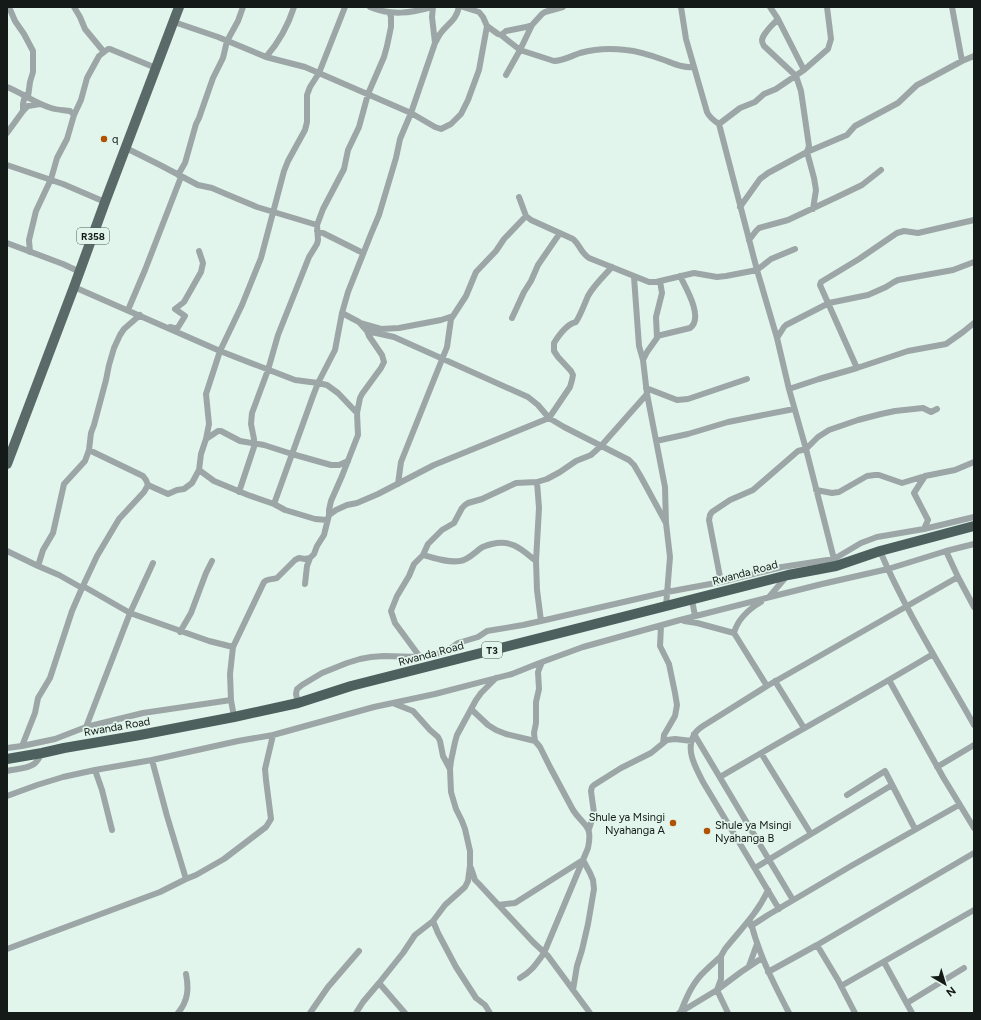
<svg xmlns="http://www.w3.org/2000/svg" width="981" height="1020" font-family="Figtree,sans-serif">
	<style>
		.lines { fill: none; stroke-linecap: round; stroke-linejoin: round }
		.minor { stroke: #9da6a6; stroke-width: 6 }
		.primary { stroke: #596a69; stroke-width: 10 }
		.trunk { stroke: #4d605e; stroke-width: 10 }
		.poi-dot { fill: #b05201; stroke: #e1f5ec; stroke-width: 1.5 }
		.labels { text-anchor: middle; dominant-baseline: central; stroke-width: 3.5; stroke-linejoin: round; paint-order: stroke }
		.shield { fill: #e1f5ec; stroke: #515c57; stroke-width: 1 }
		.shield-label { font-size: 10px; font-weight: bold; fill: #131a17 }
		.poi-label { font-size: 11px; fill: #131a17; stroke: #e1f5ec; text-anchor: start }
		.street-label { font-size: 11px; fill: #131a17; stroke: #e1f5ec }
	</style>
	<rect width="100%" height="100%" fill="#e1f5ec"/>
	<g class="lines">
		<!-- minor -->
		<path class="minor" d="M 9,7 L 15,21 L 24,34 L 33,51 L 33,72 L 30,82 L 28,97
			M 74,7 L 80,17 L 85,29 L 104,52
			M 370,7 C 391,16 411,13 432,7
			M 433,7 L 432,17 L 435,43
			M 463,7 L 479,12 L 483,17 L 487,26 L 498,34 L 501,35 L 506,31 L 526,27 L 532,25 L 542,14 L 545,12 L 563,7
			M 681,7 L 686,39 L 707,112 C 709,117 713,120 719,124 L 757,270 L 777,338 L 789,389 L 806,449 L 835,563
			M 770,7 L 778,19 L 804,70
			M 952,7 L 962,61
			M 778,19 C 774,23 763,33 762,40 C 762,43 763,44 764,46 L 796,76 L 801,91 L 809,146 L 807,152 L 814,178 L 816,190 L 813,209
			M 174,22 L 218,37 L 266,57 L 305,67 L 411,113 L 435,127 L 441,129 L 451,124 L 461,114 L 468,100 L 479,70 L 487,26
			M 501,35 L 520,50 L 554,61 C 563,61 571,56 580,53 C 594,49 611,48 626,50 C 638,51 653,56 664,60 C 675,64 683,68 694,67
			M 266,57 C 279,42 288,26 294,7
			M 506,75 L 520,50 L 532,25
			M 7,87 C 22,93 35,103 51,108 C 57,110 64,110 70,111 L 74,115
			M 23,111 L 23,104 L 25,95
			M 719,124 L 740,108 L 755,102 L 764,94 L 776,89 L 804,70 L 828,49 L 831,39 L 827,7
			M 7,133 L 23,111 L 28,106 L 40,104
			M 126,148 L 160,165 L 198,185 L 212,188 L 226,194 L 257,207 L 317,225
			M 7,165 L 63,184 L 105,202
			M 178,175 L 185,163 L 196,124 L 199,118 L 213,78 L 223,58 L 227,41 L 238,21 L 243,7
			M 519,197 L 526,216 L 531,220 L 573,239 C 580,245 581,253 589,258 L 649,282 L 656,282 L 694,273 L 717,277 L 726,276 L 757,270 L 771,259 L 795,249
			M 740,207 L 760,179 L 768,173 L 807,152 L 847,135 L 855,126 L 898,103 L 917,85 L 923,82 L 962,61 L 974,56
			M 317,231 L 323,233 L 363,253
			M 749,240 L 756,231 L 759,228 L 788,220 L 837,197 L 862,185 L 881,170
			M 7,243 L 63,264 L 80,272
			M 30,252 L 29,240 L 36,211 L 51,179 L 57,158 L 67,139 L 74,115 L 81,100 L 87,78 L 99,56 L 108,49 L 110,49 L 156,68
			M 634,277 L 639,346 L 643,360 L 647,394 L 665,487 L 666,523 L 670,557 L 666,606
			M 74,287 L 220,351 L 295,380 L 318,383 L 327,385 L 338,393 L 357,413
			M 128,310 L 145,270 L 181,177
			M 342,313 L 359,322 L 367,331 L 394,337 L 528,397 L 538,405 L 549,418 L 564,427 L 629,460 L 634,465 L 641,477 L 666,523
			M 512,318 L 524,292 L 531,281 L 538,265 L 560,233
			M 360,323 L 381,329 L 399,328 L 441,320 L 453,316
			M 170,327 L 177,329 L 185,316 L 175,309 L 184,302 L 201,272 L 203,263 L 199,251
			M 657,336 L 690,328 C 704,318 686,288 680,276
			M 777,338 L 784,327 L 786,325 L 829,303 L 868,295 L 886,287 L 894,282 L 898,280 L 953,270 L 974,262
			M 643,360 L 647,352 L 657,338 L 656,317 L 662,293 L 660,281
			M 857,368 L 820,285 L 821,282 L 859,259 L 897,233 L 904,231 L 918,233 L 974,220
			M 646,388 L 677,400 L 688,399 L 747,379
			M 789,389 L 819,379 L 857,368 L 908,351 L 946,344 L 963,332 L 974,323
			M 206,439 L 209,424 L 206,394 L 220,351 L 242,305 L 261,258 L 284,171 L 288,161 L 305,130 L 307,122 L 307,95 L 310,87 L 319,73 L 345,7
			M 656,441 L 688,434 L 728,422 L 794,409
			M 89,450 L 91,433 L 94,425 L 106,380 L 109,365 L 114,348 L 120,335 L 124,329 L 140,315
			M 199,470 L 214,481 L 248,495 L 274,504 L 285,510 L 315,519 L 327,520
			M 537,482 L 539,508 L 536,561 L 537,590 L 541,621
			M 398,484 L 401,462 L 447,347 L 451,319 L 453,316 L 466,296 L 476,272 L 496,251 L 504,239 L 526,216
			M 816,490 L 832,493 L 839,492 L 867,476 L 875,475 L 879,475 L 902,483 L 925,476 L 955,470 L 974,462
			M 239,492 L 254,447 L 254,439 L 251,424 L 252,413 L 268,370 L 278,335 L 309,257 L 317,244 L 318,240 L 317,225 L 323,209 L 344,169 L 348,150 L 359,127 L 368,94 L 384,57 L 387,46 L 391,27 L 391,17 L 389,12
			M 274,504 L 313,396 L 318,383 L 335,350 L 342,313 L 348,292 L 371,234 L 379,215 L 396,158 L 400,139 L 411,113 L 435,43 C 437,40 438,37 440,34 C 448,23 456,21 459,7
			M 329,515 L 329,510 L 331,501 L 342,476 L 358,435 L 357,413 L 360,398 L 362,394 L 381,368 L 384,362 L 382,355 L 369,336 L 367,331
			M 924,529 L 928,520 L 914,493 L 925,476
			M 7,551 L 38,566 L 59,575 L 82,588
			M 880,551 C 906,612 942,668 974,725
			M 946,551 L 958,577 L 974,607
			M 423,555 C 434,558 448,563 460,561 C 468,560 474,553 481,548 C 484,546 488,545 492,544 C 512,539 522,550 536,561
			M 38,566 L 43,550 L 53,533 L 64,484 L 85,461 L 89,450 L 143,476 L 146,480 L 148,485 L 168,494 L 177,490 L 184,489 L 192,483 L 199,470 L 201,454 L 206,439 L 218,431 L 221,431 L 240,441 L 264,445 L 292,454 L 331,465 L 339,465 L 348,461
			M 721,582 L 709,520 L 710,515 L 712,512 L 730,500 L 753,490 L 798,451 L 806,449 L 818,437 L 829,430 L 858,420 L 881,414 L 895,411 L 923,408 L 931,412 L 937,409
			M 305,584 L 307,566 L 310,558
			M 83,586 L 130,613 L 209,641 L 233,647
			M 769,597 L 786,577
			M 692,600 L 695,616
			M 684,621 L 697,623 L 734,633 L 767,686
			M 661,626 L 660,646 L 669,664 L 675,693 L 677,705 L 675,716 L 664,735 L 663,743
			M 180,632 L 191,613 L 206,573 L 212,561
			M 734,633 C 738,618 749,609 761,602
			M 420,657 L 395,623 L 391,611 L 397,596 L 409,576 L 414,564 L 423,555 L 428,544 L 442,530 L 454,523 L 462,508 L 465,505 L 468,503 L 482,499 L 516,483 L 537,482 L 547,479 L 560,472 L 576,461 L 591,455 L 601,446 L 647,394
			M 889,680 L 943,777 L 974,828
			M 775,681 L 804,728
			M 298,703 L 296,694 L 297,689 L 302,685 L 322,673 L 347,663 L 360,659 L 371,657 L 384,656 L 420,657 L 446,652 L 458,643 L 478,637 L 487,631 L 523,625 L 541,621 L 667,592 L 721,582 L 782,567 L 834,559 L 861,543 L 877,537 L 924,529 L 974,517
			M 395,704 L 413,711 L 430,730 L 438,737 L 440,741 L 443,756 L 450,769
			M 471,709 L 488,725 L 496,730 L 506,734 L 535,741 L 540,747 L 550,767 L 573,810 C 584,827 593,824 588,848 L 544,953 C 536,964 532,971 520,978
			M 234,717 L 231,700 L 230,674 L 233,647 L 264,582 C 268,578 272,580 277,578 L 295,560 L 299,558 L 305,559 L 310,558 L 314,554 L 317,546 L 324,535 L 329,515 L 336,510 L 347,505 L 357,503 L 378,494 L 434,465 L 549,418 L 570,387 L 572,380 L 573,375 L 571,371 L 558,357 L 554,351 L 554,343 C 559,335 567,324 576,322 C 581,314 584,305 588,296 C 594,285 604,276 612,267
			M 86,727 L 130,613 L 153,563
			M 694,734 L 793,900
			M 535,741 L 534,733 L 536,723 L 536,702 L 539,689 L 538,672 L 542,662
			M 22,746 L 35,713 L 38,698 L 50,678 L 72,611 L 82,588 L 97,556 L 119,519 L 144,492 L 148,485
			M 7,748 L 22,746 L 55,739 L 86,727 L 143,713 L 231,700
			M 761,753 L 811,834
			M 152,760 L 167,816 L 186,879
			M 937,767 L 974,745
			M 95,770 L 102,790 L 112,830
			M 7,771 C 15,769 27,769 34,764 C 38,761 40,757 42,753
			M 720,777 C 791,735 863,696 933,654
			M 847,795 L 885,771 L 915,829
			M 7,796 L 37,785 L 63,777 L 95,770 L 152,760 L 238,741 L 273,735 L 374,707 L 435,694 L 512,674 L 542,662 L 583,647 L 680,620 L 770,597 L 822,584 L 888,569 L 946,551 L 974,544
			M 589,829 L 594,813 L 591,791 L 592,787 L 594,785 L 621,768 L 651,753 L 667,740 L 675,739 L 692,741
			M 471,868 L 475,880 L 479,884 L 533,942 L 548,956 L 590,1013
			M 755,868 L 892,785
			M 498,905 L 515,903 L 583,860 L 590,873 L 593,880 L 594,889 L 588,924 L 582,950 L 577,966 L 573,990
			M 779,909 L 703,782 C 696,768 685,750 694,735 C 696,731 700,728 703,726 L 767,686 L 958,577
			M 433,921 L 438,933 L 456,967 L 476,998 L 485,1005 L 490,1013
			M 751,923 C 759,955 774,984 789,1013
			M 751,926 L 768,915 L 851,866 L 959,805
			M 817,945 L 838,980 L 855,1013
			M 7,949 L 160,892 L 186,879 L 196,875 L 224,859 L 266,827 L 271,819 L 266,780 L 265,769 L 273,735
			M 884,962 L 912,1013
			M 749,966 L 757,944
			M 768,972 L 817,945 L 974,853
			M 379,983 L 405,1013
			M 841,986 L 974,910
			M 907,1003 L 964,968
			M 681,1011 C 687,996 693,982 705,971 C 710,966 716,961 721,956
			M 178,1013 C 188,1001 189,989 186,974
			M 310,1013 L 328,987 L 359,951
			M 356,1013 L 363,1002 L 379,983 L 403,953 L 415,935 L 433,921 L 445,905 L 465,887 L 468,881 L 470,866 L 470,851 L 465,829 L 462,821 L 456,809 L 451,792 L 450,769 L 451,761 L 455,742 L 457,735 L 476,700 L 481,693 L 496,678
			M 679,1013 L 717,990 L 741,972 L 762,958
			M 728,1013 L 717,990 L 721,979 L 721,956 L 725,949 C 740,930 758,913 768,890"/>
		<!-- primary -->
		<path class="primary" d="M 7,464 L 74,287 L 105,202 L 179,7"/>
		<!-- trunk -->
		<path class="trunk" d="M 7,759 L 42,753 L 64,748 L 140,735 L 234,717 L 298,703 L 351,686 L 788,575 L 836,566 L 880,551 L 974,526"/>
	</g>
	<!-- markers -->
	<g class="poi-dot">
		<circle cx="104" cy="139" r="4"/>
		<circle cx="673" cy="823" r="4"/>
		<circle cx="707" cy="831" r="4"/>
	</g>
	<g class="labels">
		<!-- shield labels -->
		<g class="shield">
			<rect x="77" y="228" width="32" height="16" rx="3"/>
			<rect x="482" y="642" width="20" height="16" rx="3"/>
		</g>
		<g class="shield-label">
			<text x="93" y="236">R358</text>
			<text x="492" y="650">T3</text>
		</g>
		<!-- poi labels -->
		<g class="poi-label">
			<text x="112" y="139">q</text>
			<text x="665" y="817" text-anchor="end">Shule ya Msingi<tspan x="665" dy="13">Nyahanga A</tspan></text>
			<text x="715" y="825">Shule ya Msingi<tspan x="715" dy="13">Nyahanga B</tspan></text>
		</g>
		<!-- street labels -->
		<g class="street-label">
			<text transform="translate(745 573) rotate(-15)">Rwanda Road</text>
			<text transform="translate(431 654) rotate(-15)">Rwanda Road</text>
			<text transform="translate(117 727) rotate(-10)">Rwanda Road</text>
		</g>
	</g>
	<!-- border -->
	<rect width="981" height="1020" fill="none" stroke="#131a17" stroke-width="16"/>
	<!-- north arrow -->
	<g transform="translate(945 984) rotate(142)" stroke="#e1f5ec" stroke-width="3" paint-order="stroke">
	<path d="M0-3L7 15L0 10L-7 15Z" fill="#131a17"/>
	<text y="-6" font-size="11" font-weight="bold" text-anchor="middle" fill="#131a17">N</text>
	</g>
</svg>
